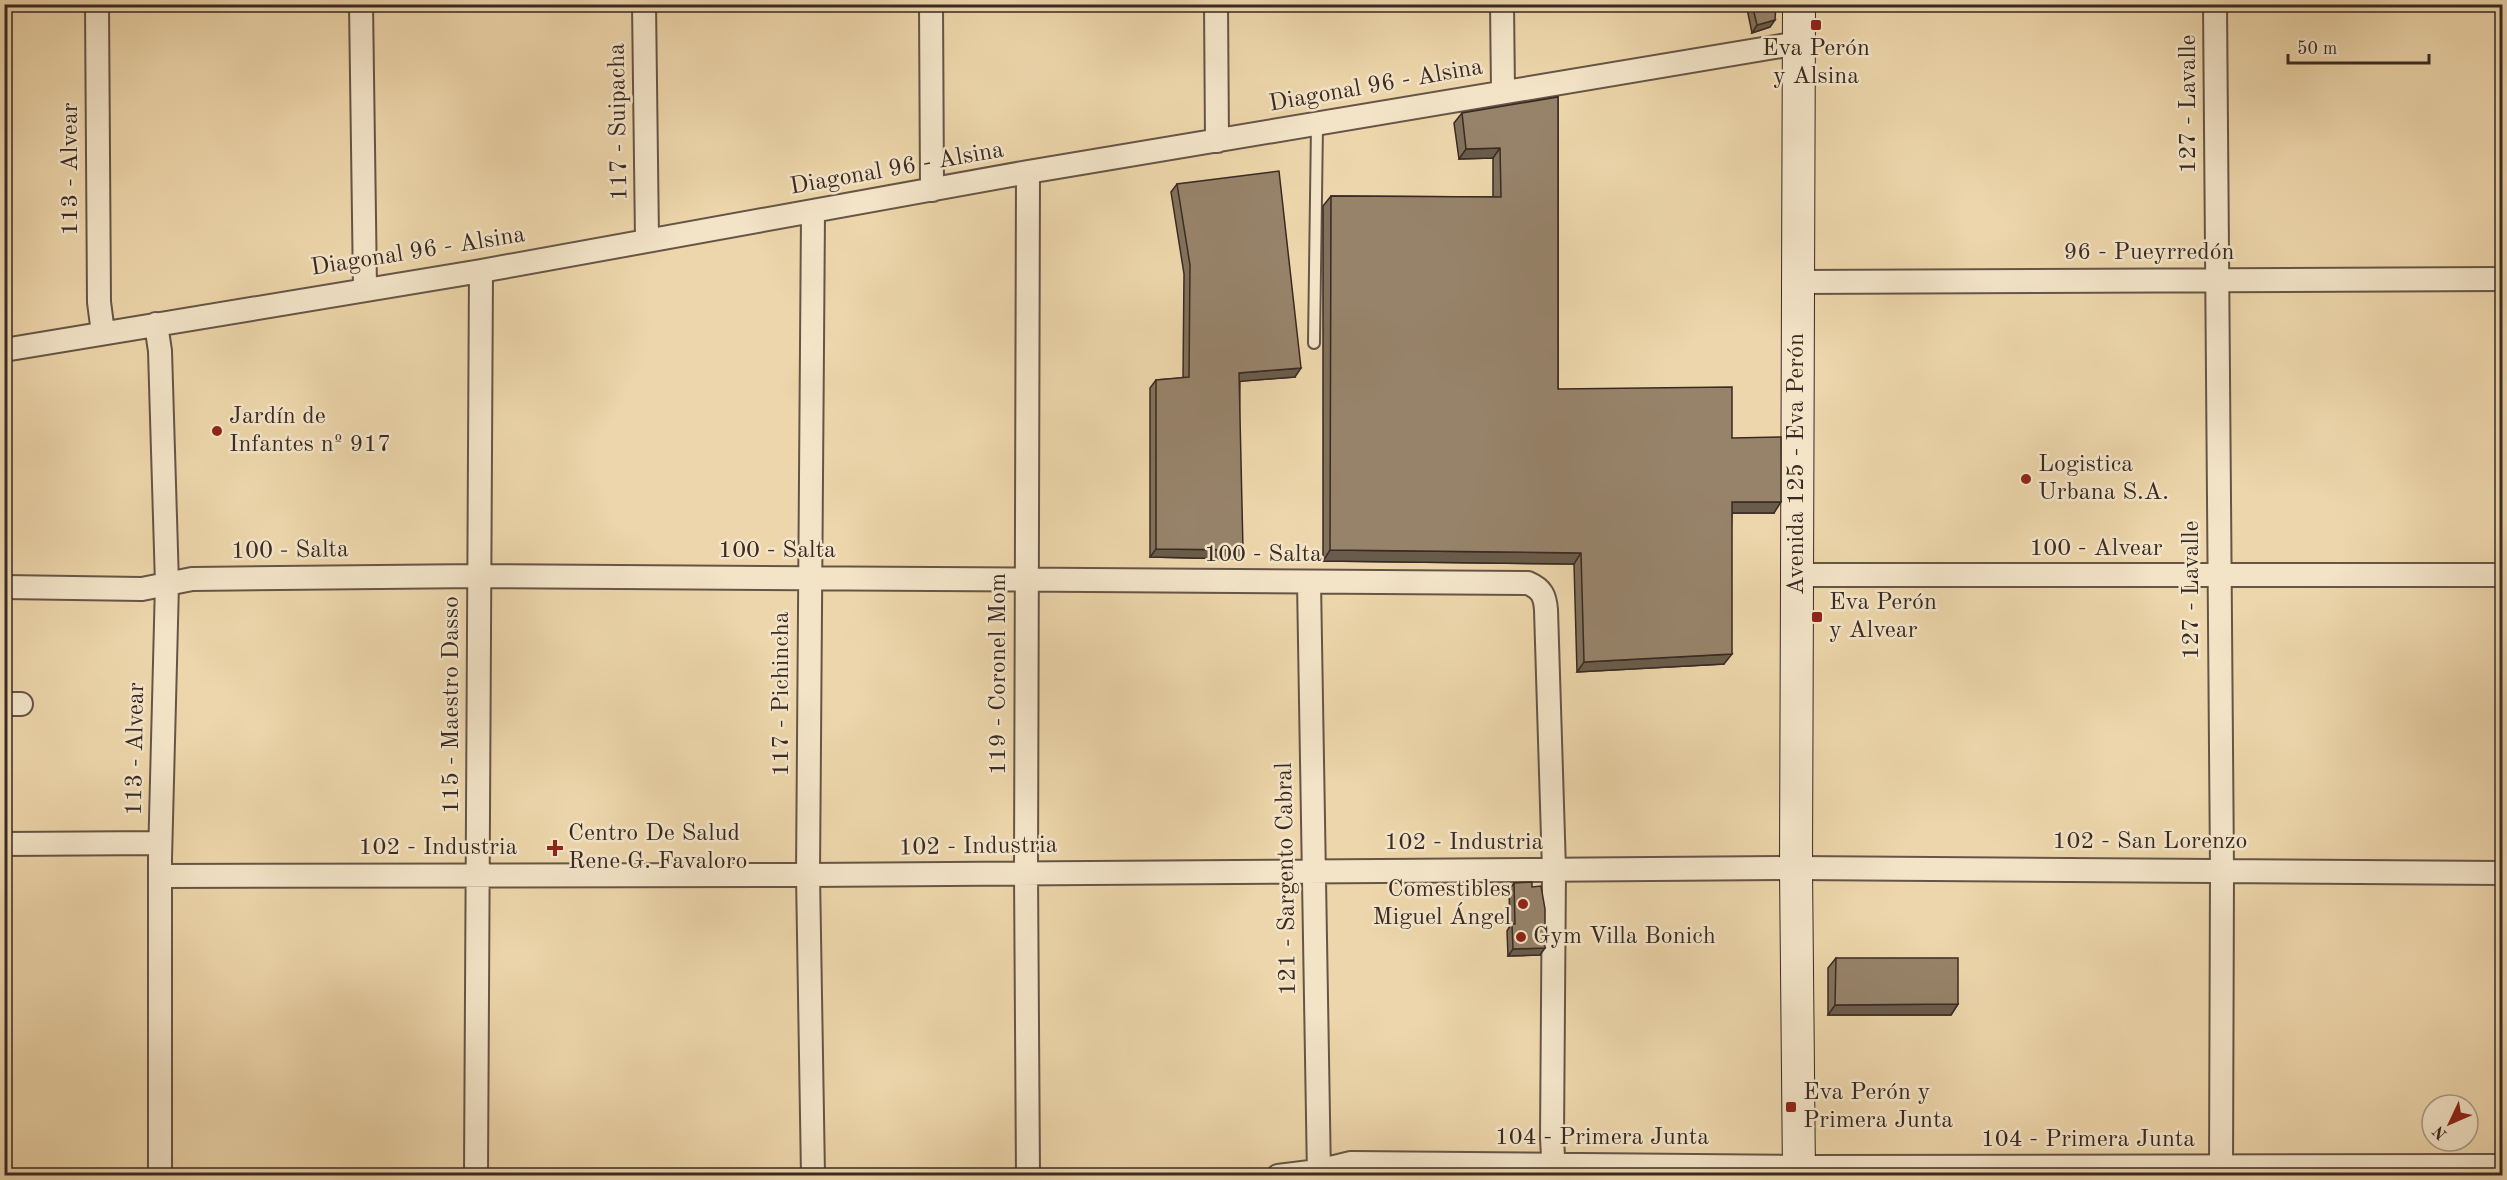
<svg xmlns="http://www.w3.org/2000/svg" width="2507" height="1180" font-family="'Old Standard TT',serif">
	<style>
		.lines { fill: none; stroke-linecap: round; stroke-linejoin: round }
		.service-casing { stroke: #665546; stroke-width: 14 }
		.minor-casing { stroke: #665546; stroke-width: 26 }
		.secondary-casing { stroke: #392a24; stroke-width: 34 }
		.service { stroke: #f3e4c8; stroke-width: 10 }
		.minor { stroke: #f3e4c8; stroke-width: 22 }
		.secondary { stroke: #f3e4c8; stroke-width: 32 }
		.wall { fill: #82715b; stroke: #392a24; stroke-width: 1.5 }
		.shaded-wall { fill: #6a5c4a; stroke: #392a24; stroke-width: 1.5 }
		.building { fill: #97836a; stroke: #392a24; stroke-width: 1.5 }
		.poi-dot { fill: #8f2418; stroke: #f3e4c8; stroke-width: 2 }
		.labels { text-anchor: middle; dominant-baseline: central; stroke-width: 5; stroke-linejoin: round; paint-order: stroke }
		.poi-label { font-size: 24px; fill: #392a24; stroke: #f3e4c8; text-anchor: start }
		.street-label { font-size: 24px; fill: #392a24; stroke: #f3e4c8 }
	</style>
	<rect width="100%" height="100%" fill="#edd6ab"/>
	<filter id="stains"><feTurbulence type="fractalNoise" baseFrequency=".00333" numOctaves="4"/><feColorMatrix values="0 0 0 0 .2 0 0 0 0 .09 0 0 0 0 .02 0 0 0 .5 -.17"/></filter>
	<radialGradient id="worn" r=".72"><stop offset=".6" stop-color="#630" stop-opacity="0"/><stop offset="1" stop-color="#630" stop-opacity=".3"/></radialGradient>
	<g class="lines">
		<defs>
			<path id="service" d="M 1314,343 L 1317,125"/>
			<path id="minor" d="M 97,4 L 99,302 L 103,333
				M 361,4 L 365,288
				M 644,4 L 647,240
				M 931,4 L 932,190
				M 1216,4 L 1217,141
				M 1502,4 L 1503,92
				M 2215,4 L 2222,870 L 2221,1176
				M 1028,172 L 1026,873 L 1028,1176
				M 813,213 L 808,875 L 813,1176
				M 1797,282 L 2502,279
				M 156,324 L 160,351 L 167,584 L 160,859 L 160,1176
				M 4,350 L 481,271 L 1028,172 L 1799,43
				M 1797,575 L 2502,575
				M 1309,582 L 1319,1176
				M 4,587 L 142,589 L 192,579 L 479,576 L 1528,583 C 1542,589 1545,596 1546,610 L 1554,870 L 1552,1138 L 1554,1176
				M 4,704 L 21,704
				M 4,844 L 160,843
				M 160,876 L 808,875 L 1796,868 L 2502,873
				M 476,1176 L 481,271
				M 1278,1176 L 1318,1171 L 1351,1163 L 1799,1167 L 2502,1166"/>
			<path id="secondary" d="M 1799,4 L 1796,868 L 1799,1176"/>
		</defs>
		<!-- service casing -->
		<use href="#service" class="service-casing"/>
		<!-- minor casing -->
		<use href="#minor" class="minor-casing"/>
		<!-- secondary casing -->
		<use href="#secondary" class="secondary-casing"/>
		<!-- service -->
		<use href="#service" class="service"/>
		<!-- minor -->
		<use href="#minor" class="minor"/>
		<!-- secondary -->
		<use href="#secondary" class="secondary"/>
	</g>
	<!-- wall -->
	<path class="wall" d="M 1746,4 L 1776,4 L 1770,27 L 1752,33 Z
		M 1558,97 L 1558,389 L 1732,438 L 1774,513 L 1732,513 L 1724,664 L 1577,672 L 1574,564 L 1323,561 L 1323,206 L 1331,196 L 1493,197 L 1493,158 L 1459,159 L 1454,123 L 1462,113 Z
		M 1177,184 L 1295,377 L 1240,381 L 1237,559 L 1150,557 L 1150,388 L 1156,380 L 1183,378 L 1184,274 L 1171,192 Z
		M 1514,883 L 1540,955 L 1508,956 L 1507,931 L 1510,926 L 1509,890 Z
		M 1836,958 L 1958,1004 L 1951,1015 L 1828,1015 L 1828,968 Z"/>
	<!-- shaded-wall -->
	<path class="shaded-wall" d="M 1775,20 L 1770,27 L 1752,33 L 1757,25 Z
		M 1500,148 L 1493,158 L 1459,159 L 1466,149 Z
		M 1301,368 L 1295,377 L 1233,382 L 1239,373 Z
		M 1732,502 L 1781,502 L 1774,513 L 1725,513 Z
		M 1156,549 L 1243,550 L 1237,559 L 1150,557 Z
		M 1330,550 L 1581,553 L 1574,564 L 1323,561 Z
		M 1732,654 L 1724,664 L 1577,672 L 1584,662 Z
		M 1545,948 L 1540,955 L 1508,956 L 1513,949 Z
		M 1958,1004 L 1951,1015 L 1828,1015 L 1835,1005 Z"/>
	<!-- building -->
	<path class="building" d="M 1752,4 L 1776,4 L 1775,20 L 1757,25 Z
		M 1558,97 L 1558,389 L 1732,387 L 1732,438 L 1781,437 L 1781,502 L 1732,502 L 1732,654 L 1584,662 L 1581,553 L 1330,550 L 1331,196 L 1501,197 L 1500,148 L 1466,149 L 1462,113 Z
		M 1279,171 L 1301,368 L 1239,373 L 1243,550 L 1156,549 L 1156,380 L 1189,377 L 1190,265 L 1177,184 Z
		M 1532,882 L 1532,887 L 1541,886 L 1545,909 L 1545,948 L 1513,949 L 1512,924 L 1515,924 L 1514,883 Z
		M 1836,958 L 1958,958 L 1958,1004 L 1835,1005 Z"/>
	<!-- markers -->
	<g class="poi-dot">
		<rect x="1810" y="19" width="12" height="12" rx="3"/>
		<circle cx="217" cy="431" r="6"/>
		<circle cx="2026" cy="479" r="6"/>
		<rect x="1811" y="611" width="12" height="12" rx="3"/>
		<path d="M552 839h6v6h6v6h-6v6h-6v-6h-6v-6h6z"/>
		<circle cx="1523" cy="904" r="6"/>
		<circle cx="1521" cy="937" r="6"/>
		<rect x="1785" y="1101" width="12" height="12" rx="3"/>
	</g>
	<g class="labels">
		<!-- poi labels -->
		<g class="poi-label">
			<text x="1816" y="49" text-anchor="middle">Eva Perón<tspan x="1816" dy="28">y Alsina</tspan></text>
			<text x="229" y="417">Jardín de<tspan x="229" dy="28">Infantes nº 917</tspan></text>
			<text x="2038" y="465">Logistica<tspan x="2038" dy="28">Urbana S.A.</tspan></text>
			<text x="1829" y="603">Eva Perón<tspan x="1829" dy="28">y Alvear</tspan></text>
			<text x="568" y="834">Centro De Salud<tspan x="568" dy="28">Rene G. Favaloro</tspan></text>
			<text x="1511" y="890" text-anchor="end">Comestibles<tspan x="1511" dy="28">Miguel Ángel</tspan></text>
			<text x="1533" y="937">Gym Villa Bonich</text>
			<text x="1803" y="1093">Eva Perón y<tspan x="1803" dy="28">Primera Junta</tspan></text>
		</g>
		<!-- street labels -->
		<g class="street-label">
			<text transform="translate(1376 86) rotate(-10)">Diagonal 96 - Alsina</text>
			<text transform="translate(2189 104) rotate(-90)">127 - Lavalle</text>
			<text transform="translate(619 122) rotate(-91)">117 - Suipacha</text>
			<text transform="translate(71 169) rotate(-90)">113 - Alvear</text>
			<text transform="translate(897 169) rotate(-10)">Diagonal 96 - Alsina</text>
			<text transform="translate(418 252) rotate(-9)">Diagonal 96 - Alsina</text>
			<text x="2149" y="253">96 - Pueyrredón</text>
			<text transform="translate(1797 464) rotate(-90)">Avenida 125 - Eva Perón</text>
			<text x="2096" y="549">100 - Alvear</text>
			<text transform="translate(290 551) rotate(-1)">100 - Salta</text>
			<text x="777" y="551">100 - Salta</text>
			<text x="1263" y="555">100 - Salta</text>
			<text transform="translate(2192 590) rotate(-90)">127 - Lavalle</text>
			<text transform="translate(999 674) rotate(-90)">119 - Coronel Mom</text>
			<text transform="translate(782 694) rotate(-90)">117 - Pichincha</text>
			<text transform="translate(452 705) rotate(-90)">115 - Maestro Dasso</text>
			<text transform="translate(136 749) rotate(-89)">113 - Alvear</text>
			<text x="2150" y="842">102 - San Lorenzo</text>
			<text x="1464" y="843">102 - Industria</text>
			<text transform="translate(978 847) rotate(-1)">102 - Industria</text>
			<text x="438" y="848">102 - Industria</text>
			<text transform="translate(1287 879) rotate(-91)">121 - Sargento Cabral</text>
			<text x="1602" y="1138">104 - Primera Junta</text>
			<text x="2088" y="1140">104 - Primera Junta</text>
		</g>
	</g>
	<!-- margin -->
	<rect width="2507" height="1180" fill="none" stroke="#edd6ab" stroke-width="24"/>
	<rect x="6" y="6" width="2495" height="1168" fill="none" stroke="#392a24" stroke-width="3"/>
	<rect x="12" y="12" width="2483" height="1156" fill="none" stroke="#392a24" stroke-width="1.5"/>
	<!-- north arrow -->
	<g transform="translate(2450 1123) rotate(226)"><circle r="28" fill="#f3e4c8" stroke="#a99a86" stroke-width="1.5"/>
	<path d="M0-4.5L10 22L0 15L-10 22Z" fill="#8f2418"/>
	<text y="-9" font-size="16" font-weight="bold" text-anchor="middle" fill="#392a24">N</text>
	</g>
	<!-- scale -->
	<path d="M2288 54v9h141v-9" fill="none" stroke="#392a24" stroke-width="3"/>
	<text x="2297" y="54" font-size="18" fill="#392a24" stroke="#f3e4c8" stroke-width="4.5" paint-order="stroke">50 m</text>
	<rect width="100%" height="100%" filter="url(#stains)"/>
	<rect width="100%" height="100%" fill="url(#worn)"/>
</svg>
